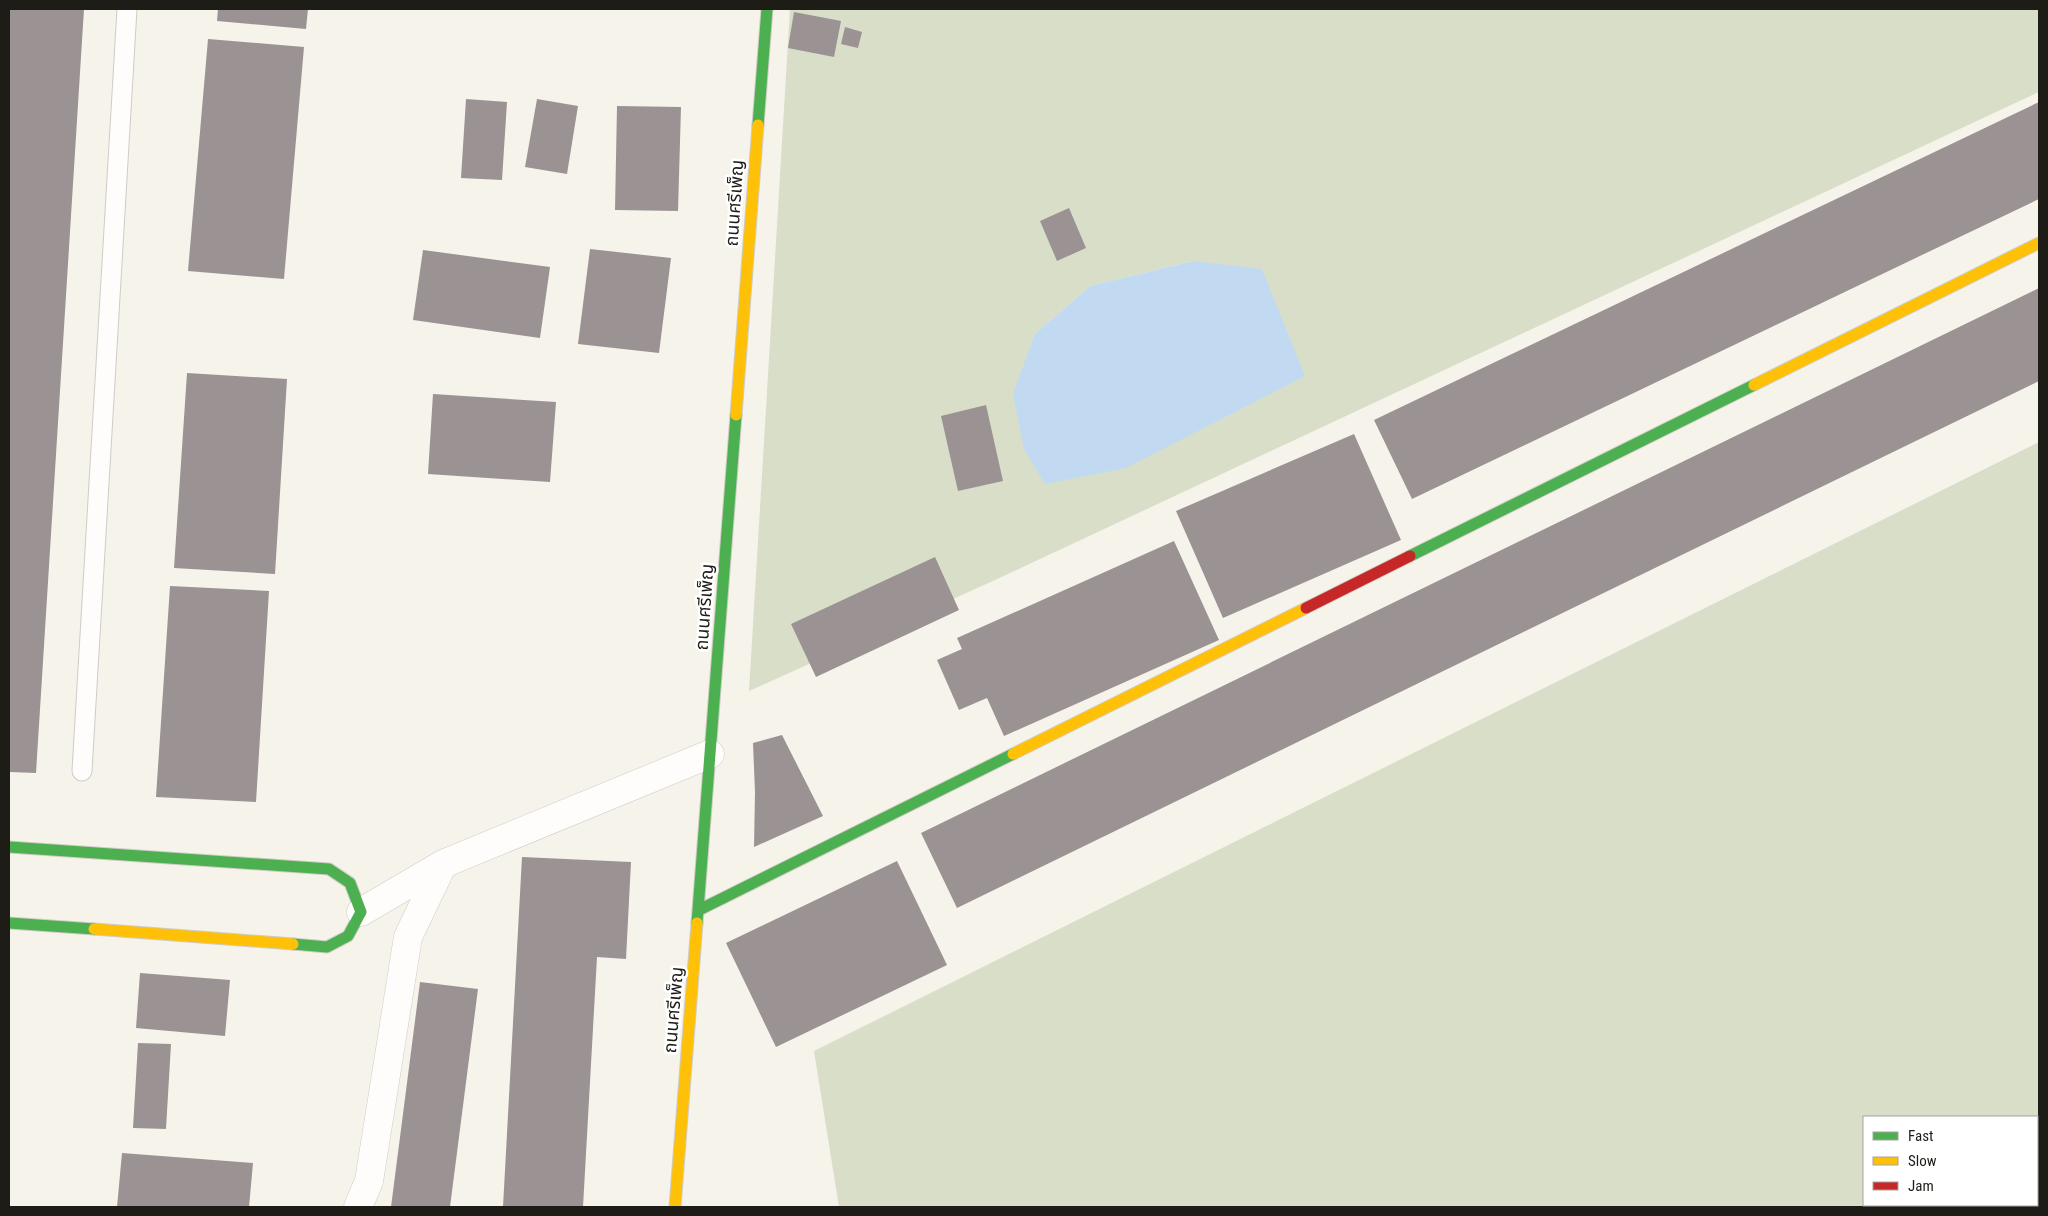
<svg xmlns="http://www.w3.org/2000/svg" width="2048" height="1216" font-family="'Roboto Condensed','Noto Sans Thai',sans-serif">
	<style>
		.green { fill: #d8dec8; fill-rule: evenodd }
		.water { fill: #c1daf1 }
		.building { fill: #9b9293 }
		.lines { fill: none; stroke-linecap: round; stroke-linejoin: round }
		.lane-casing { stroke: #cfccc7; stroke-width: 21 }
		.street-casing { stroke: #cfccc7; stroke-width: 29 }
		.fast-casing { stroke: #cfccc7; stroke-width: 13 }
		.slow-casing { stroke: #cfccc7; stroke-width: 13 }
		.jam-casing { stroke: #cfccc7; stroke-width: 13 }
		.lane { stroke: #fefdfc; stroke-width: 19 }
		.street { stroke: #fefdfc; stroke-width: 28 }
		.fast { stroke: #4caf50; stroke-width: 11 }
		.slow { stroke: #ffc107; stroke-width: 11 }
		.jam { stroke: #c62828; stroke-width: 11 }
		.labels { text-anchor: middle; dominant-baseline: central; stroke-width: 5; stroke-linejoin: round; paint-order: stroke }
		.street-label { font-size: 18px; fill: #1e1c17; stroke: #fff }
	</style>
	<rect width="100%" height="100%" fill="#f6f3eb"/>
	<!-- green -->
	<path class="green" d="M 790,9 L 2039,9 L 2039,92 L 995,580 L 749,691 ZM 1193,261 L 1035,334 L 1090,286 Z
		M 2039,442 L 2039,1207 L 839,1207 L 814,1051 ZM 1864,1117 L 2037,1117 L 2037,1205 L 1864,1205 Z"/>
	<!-- water -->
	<path class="water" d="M 1193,261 L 1262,269 L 1305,376 L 1126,468 L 1045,484 L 1024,449 L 1013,394 L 1035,334 L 1090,286 Z"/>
	<!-- building -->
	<path class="building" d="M 9,9 L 84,9 L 36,773 L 9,772 Z
		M 218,9 L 308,9 L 306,29 L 217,21 Z
		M 794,12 L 841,21 L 834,57 L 788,48 Z
		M 845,27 L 862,32 L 858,48 L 841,44 Z
		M 208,39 L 304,47 L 284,279 L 188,271 Z
		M 466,99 L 507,102 L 502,180 L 461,178 Z
		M 537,99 L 578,106 L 567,174 L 525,167 Z
		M 2039,102 L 2039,199 L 1412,499 L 1374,420 Z
		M 617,106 L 681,107 L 678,211 L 615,210 Z
		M 1069,208 L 1086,248 L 1057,261 L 1040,221 Z
		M 590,249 L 671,258 L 659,353 L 578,344 Z
		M 423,250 L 550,267 L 540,338 L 413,320 Z
		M 2039,288 L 2039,381 L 957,908 L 921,833 Z
		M 187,373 L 287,379 L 275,574 L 174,568 Z
		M 433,394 L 556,402 L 550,482 L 428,474 Z
		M 986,405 L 1003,481 L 958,491 L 941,416 Z
		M 1354,434 L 1401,540 L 1223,618 L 1176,511 Z
		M 1174,541 L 1219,640 L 1004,736 L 987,698 L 959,710 L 937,660 L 962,649 L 957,638 Z
		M 935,557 L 959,610 L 816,677 L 791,624 Z
		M 170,586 L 269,591 L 256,802 L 156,797 Z
		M 782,735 L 823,816 L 754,847 L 755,792 L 753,743 Z
		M 522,857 L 631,862 L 626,959 L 597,957 L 583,1207 L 503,1207 Z
		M 897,861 L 947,965 L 776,1047 L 726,943 Z
		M 140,973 L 230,980 L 225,1036 L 136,1028 Z
		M 420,982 L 478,989 L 450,1207 L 391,1207 Z
		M 138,1043 L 171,1044 L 166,1129 L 133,1128 Z
		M 122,1153 L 253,1163 L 249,1207 L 117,1207 Z"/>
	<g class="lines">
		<defs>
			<path id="lane" d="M 82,771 L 127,9"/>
			<path id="street" d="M 361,912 L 443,864
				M 358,1207 L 369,1181 L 408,937 L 443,864 L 710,754"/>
			<path id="fast" d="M 758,125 L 767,9
				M 1410,556 L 1754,385
				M 9,847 L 329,869 L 350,883 L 361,912 L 348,936 L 327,947 L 293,944
				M 699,910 L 1013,754
				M 9,923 L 94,929
				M 697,923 L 736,415"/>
			<path id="slow" d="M 1754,385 L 2039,243
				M 736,415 L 758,125
				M 1013,754 L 1306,608
				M 94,929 L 293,944
				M 675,1207 L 697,923"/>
			<path id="jam" d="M 1306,608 L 1410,556"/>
		</defs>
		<!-- lane casing -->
		<use href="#lane" class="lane-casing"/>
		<!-- street casing -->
		<use href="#street" class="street-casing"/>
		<!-- fast casing -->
		<use href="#fast" class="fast-casing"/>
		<!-- slow casing -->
		<use href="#slow" class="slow-casing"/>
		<!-- jam casing -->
		<use href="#jam" class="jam-casing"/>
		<!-- lane -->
		<use href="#lane" class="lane"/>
		<!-- street -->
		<use href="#street" class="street"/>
		<!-- fast -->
		<use href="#fast" class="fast"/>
		<!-- slow -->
		<use href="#slow" class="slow"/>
		<!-- jam -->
		<use href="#jam" class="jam"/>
	</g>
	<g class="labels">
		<!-- street labels -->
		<g class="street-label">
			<text transform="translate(734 203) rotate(-86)">ถนนศรีเพ็ญ</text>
			<text transform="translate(704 607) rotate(-86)">ถนนศรีเพ็ญ</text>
			<text transform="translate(673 1010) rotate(-85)">ถนนศรีเพ็ญ</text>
		</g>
	</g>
	<!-- border -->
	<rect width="2048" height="1216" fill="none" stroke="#1e1c17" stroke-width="20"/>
	<!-- legend -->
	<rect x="1863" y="1116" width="175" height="90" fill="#ffffff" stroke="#a5a4a2"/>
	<rect x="1873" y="1132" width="25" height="8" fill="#4caf50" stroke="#a5a4a2"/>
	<text x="1908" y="1141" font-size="15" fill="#1e1c17">Fast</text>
	<rect x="1873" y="1157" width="25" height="8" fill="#ffc107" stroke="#a5a4a2"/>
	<text x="1908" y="1166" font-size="15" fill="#1e1c17">Slow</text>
	<rect x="1873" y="1182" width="25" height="8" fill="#c62828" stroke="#a5a4a2"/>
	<text x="1908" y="1191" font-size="15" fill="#1e1c17">Jam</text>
</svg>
